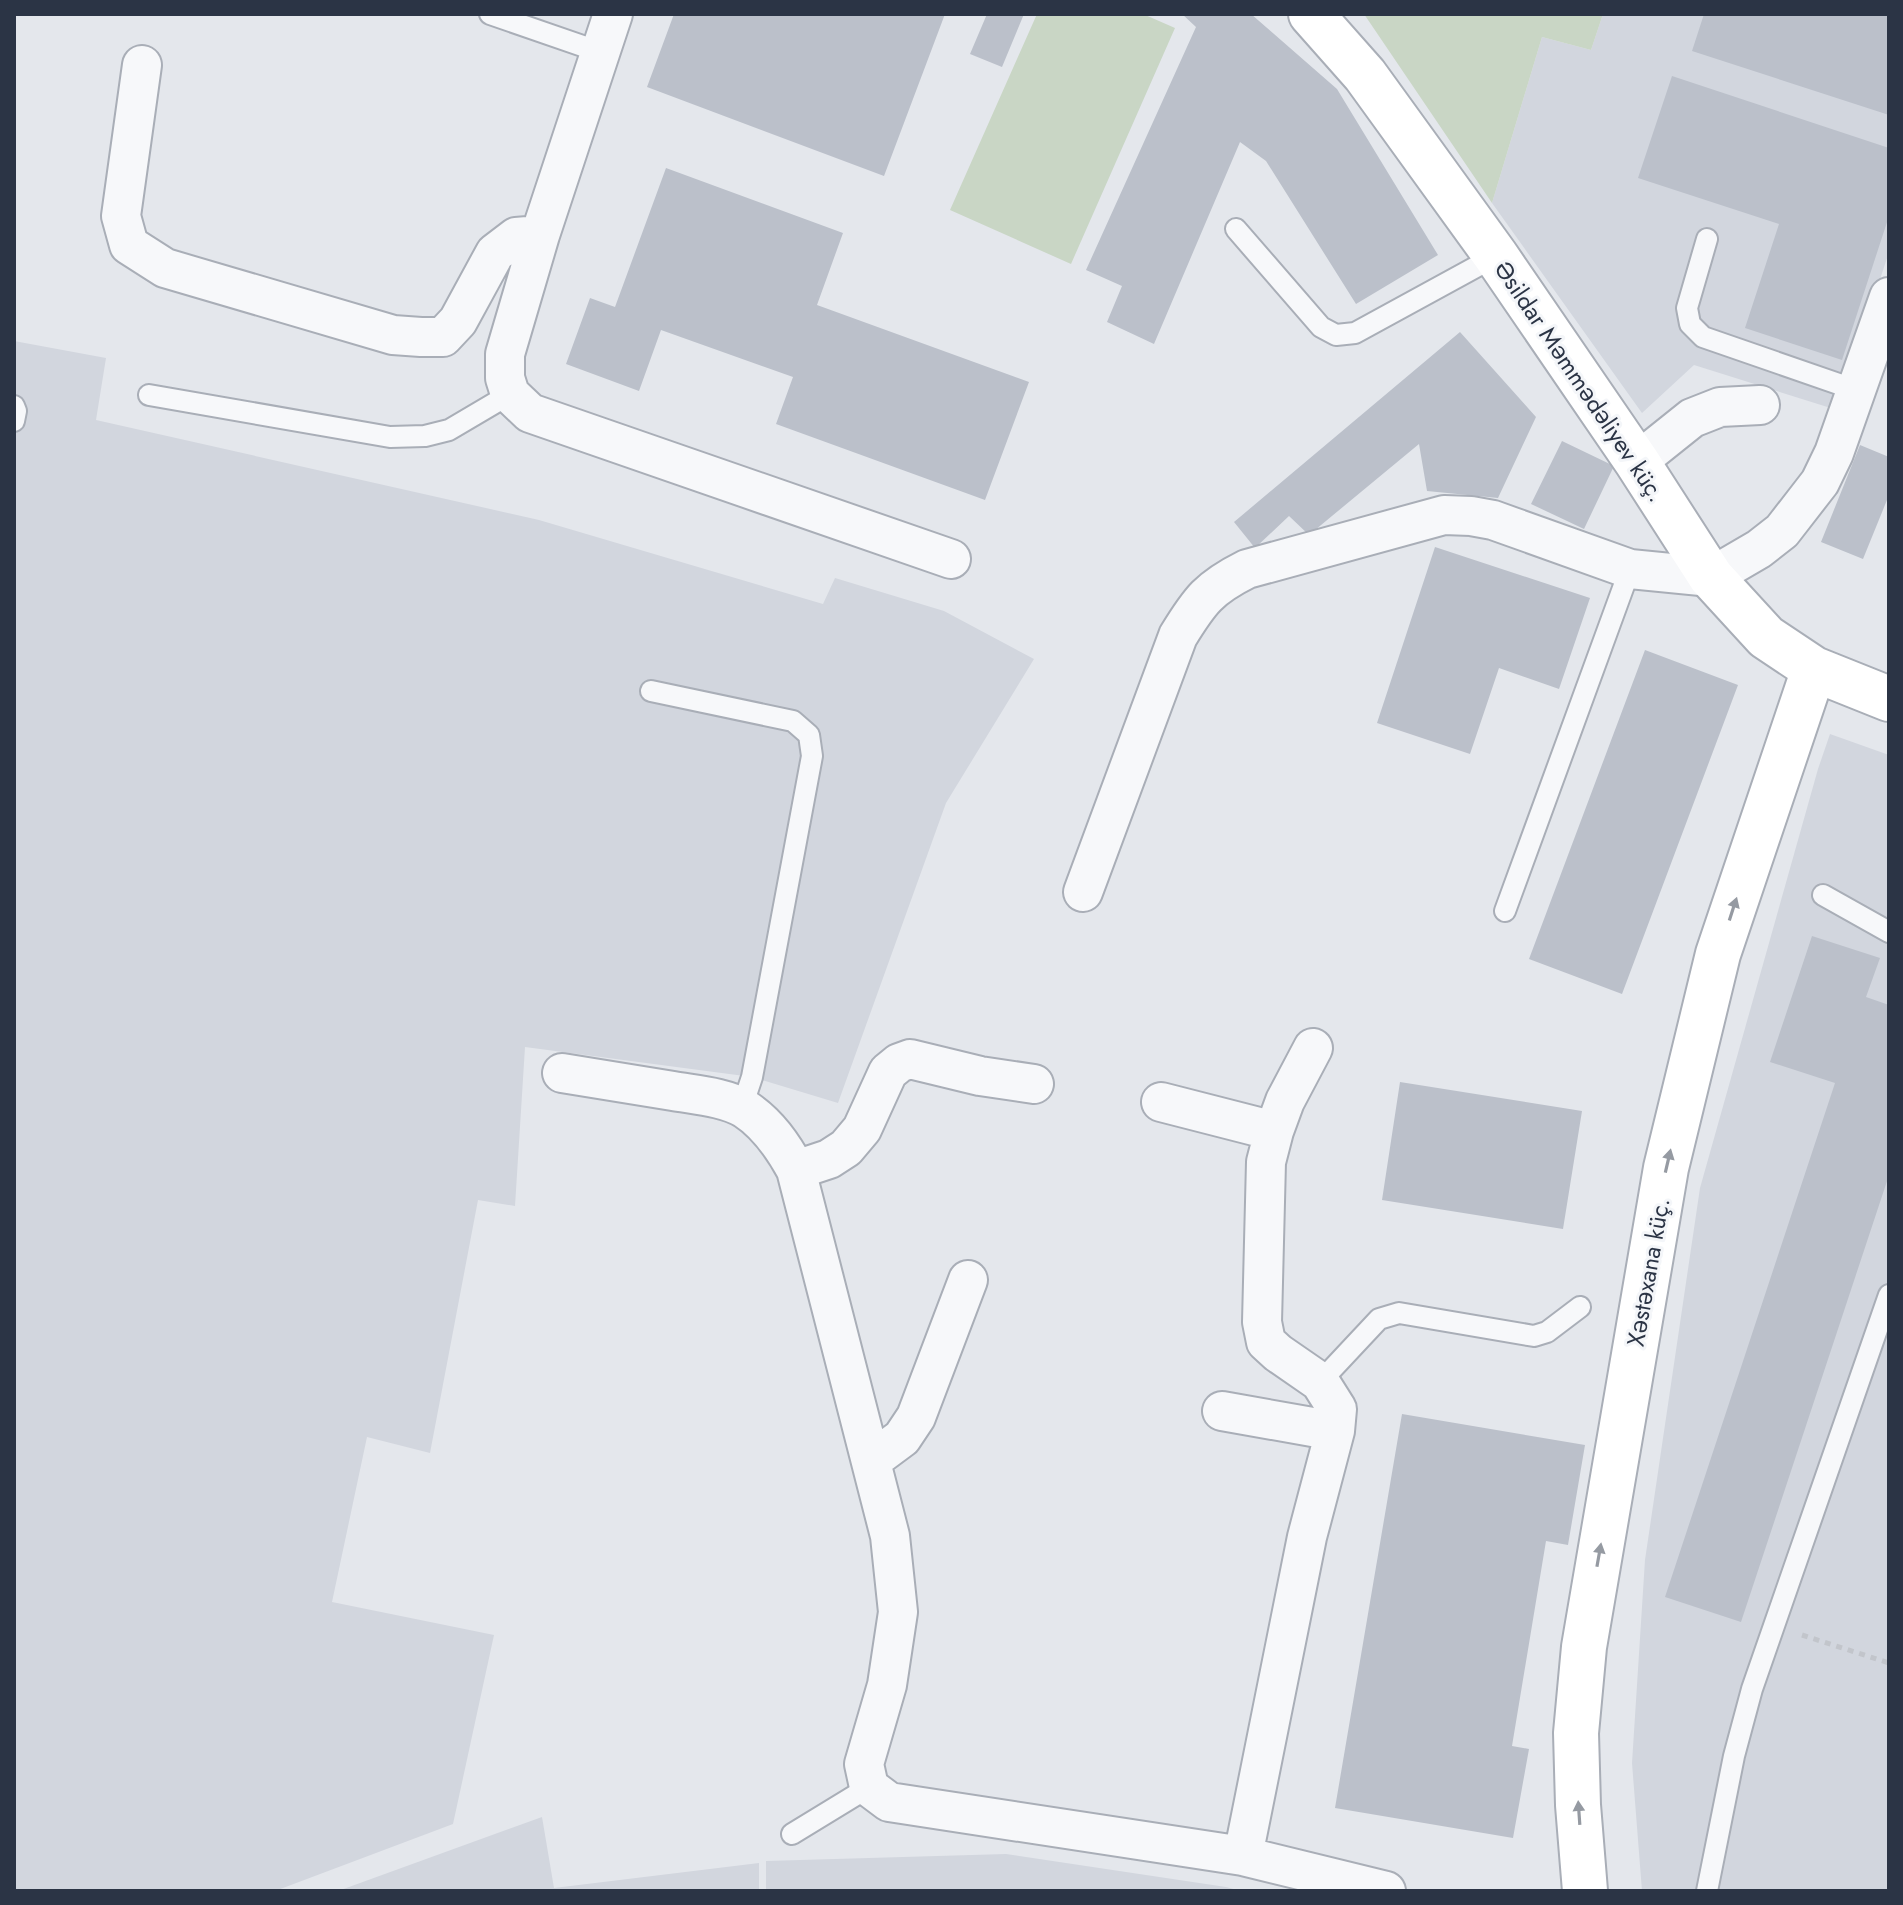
<svg xmlns="http://www.w3.org/2000/svg" width="1903" height="1905" font-family="Jost,sans-serif">
	<style>
		.built { fill: #d2d6de }
		.green { fill: #c9d6c5 }
		.building { fill: #bbc0ca }
		.lines { fill: none; stroke-linecap: round; stroke-linejoin: round }
		.lane-casing { stroke: #a9aeb7; stroke-width: 24 }
		.street-casing { stroke: #a9aeb7; stroke-width: 42 }
		.secondary-casing { stroke: #a9aeb7; stroke-width: 48 }
		.path { stroke: #c2c5cb; stroke-width: 5; stroke-dasharray: 6 6; stroke-linecap: butt }
		.lane { stroke: #f7f8fa; stroke-width: 20 }
		.street { stroke: #f7f8fa; stroke-width: 38 }
		.secondary { stroke: #fff; stroke-width: 44 }
		.oneway { fill: #959aa2 }
		.labels { text-anchor: middle; dominant-baseline: central; stroke-width: 6; stroke-linejoin: round; paint-order: stroke }
		.street-label { font-size: 24px; fill: #2b3445; stroke: #f4f6f9 }
	</style>
	<rect width="100%" height="100%" fill="#e4e7ec"/>
	<!-- built -->
	<path class="built" d="M 1603,14 L 1889,14 L 1889,252 L 1837,410 L 1694,365 L 1642,413 L 1492,203 L 1542,37 L 1591,50 Z
		M 14,341 L 106,358 L 96,420 L 539,520 L 823,604 L 835,578 L 944,611 L 1034,659 L 946,803 L 838,1103 L 752,1077 L 525,1047 L 515,1206 L 478,1200 L 430,1453 L 367,1437 L 332,1602 L 494,1635 L 453,1824 L 275,1891 L 14,1891 Z
		M 1830,734 L 1889,755 L 1889,1891 L 1642,1891 L 1632,1763 L 1645,1560 L 1700,1188 L 1818,769 Z
		M 542,1817 L 554,1888 L 759,1863 L 759,1891 L 338,1891 Z
		M 1006,1854 L 1226,1887 L 1241,1891 L 766,1891 L 766,1861 Z"/>
	<!-- green -->
	<path class="green" d="M 1037,14 L 1143,14 L 1175,28 L 1071,264 L 950,210 Z
		M 1364,14 L 1603,14 L 1591,50 L 1542,37 L 1492,203 Z"/>
	<!-- building -->
	<path class="building" d="M 674,14 L 945,14 L 884,176 L 647,87 Z
		M 987,14 L 1024,14 L 1002,67 L 970,54 Z
		M 1182,14 L 1251,14 L 1337,89 L 1438,255 L 1356,304 L 1266,161 L 1240,142 L 1154,344 L 1107,322 L 1122,286 L 1086,270 L 1196,27 Z
		M 1704,14 L 1889,14 L 1889,115 L 1692,51 Z
		M 1672,76 L 1889,148 L 1889,216 L 1842,360 L 1745,328 L 1779,224 L 1638,178 Z
		M 666,168 L 843,233 L 817,305 L 1029,382 L 985,500 L 776,424 L 793,377 L 661,330 L 639,391 L 566,364 L 590,298 L 615,307 Z
		M 1460,332 L 1536,417 L 1498,498 L 1427,491 L 1419,444 L 1309,535 L 1289,516 L 1255,548 L 1234,522 Z
		M 1562,441 L 1614,466 L 1584,529 L 1531,504 Z
		M 1860,445 L 1889,457 L 1889,495 L 1863,559 L 1821,542 Z
		M 1435,547 L 1590,598 L 1559,689 L 1499,668 L 1470,754 L 1377,723 Z
		M 1645,650 L 1738,685 L 1622,994 L 1529,959 Z
		M 1812,936 L 1880,958 L 1866,997 L 1889,1005 L 1889,1175 L 1741,1622 L 1665,1597 L 1835,1083 L 1770,1062 Z
		M 1400,1082 L 1582,1111 L 1563,1229 L 1382,1200 Z
		M 1402,1414 L 1585,1445 L 1568,1545 L 1546,1541 L 1512,1746 L 1529,1749 L 1513,1838 L 1335,1808 Z"/>
	<g class="lines">
		<defs>
			<path id="lane" d="M 490,14 L 600,52
				M 1236,229 L 1321,327 L 1336,335 L 1355,333 L 1496,256
				M 1707,239 L 1687,308 L 1690,324 L 1703,337 L 1856,390
				M 149,395 L 390,437 L 425,436 L 449,430 L 510,394
				M 14,406 L 16,411 L 14,421
				M 651,691 L 793,721 L 809,735 L 812,756 L 752,1077 L 742,1107
				M 1823,895 L 1889,932
				M 1505,911 L 1630,569
				M 1320,1382 L 1379,1319 L 1399,1313 L 1534,1336 L 1547,1332 L 1580,1307
				M 792,1834 L 869,1787
				M 1707,1891 L 1734,1756 L 1752,1689 L 1889,1295"/>
			<path id="street" d="M 613,14 L 540,235 L 505,354 L 505,378 L 510,394 L 530,413 L 951,559
				M 142,65 L 121,216 L 129,245 L 165,268 L 393,335 L 421,337 L 443,337 L 458,321 L 495,253 L 516,237 L 540,235
				M 1637,462 L 1692,418 L 1720,407 L 1760,405
				M 1083,892 L 1178,636 C 1200,600 1209,588 1247,569 L 1444,515 L 1471,516 L 1493,520 L 1630,569 L 1711,577 L 1759,549 L 1782,531 L 1820,482 L 1834,453 L 1889,297
				M 562,1073 C 599,1079 636,1085 673,1091 C 696,1095 725,1097 745,1109 C 768,1124 783,1146 796,1170 L 890,1536 L 898,1612 L 887,1685 L 864,1764 L 869,1787 L 889,1802 L 1243,1856 L 1386,1891
				M 1161,1102 L 1274,1131
				M 796,1170 L 829,1159 L 846,1148 L 862,1129 L 888,1072 L 899,1063 L 910,1059 L 980,1076 L 1034,1084
				M 1222,1411 L 1335,1431
				M 871,1461 L 902,1438 L 916,1417 L 968,1280
				M 1243,1856 L 1307,1537 L 1335,1431 L 1337,1409 L 1320,1382 L 1278,1353 L 1266,1342 L 1262,1322 L 1266,1162 L 1274,1131 L 1285,1101 L 1313,1048"/>
			<path id="secondary" d="M 1311,14 L 1365,75 L 1496,256 L 1637,462 L 1711,577 L 1766,637 L 1814,669 L 1889,699
				M 1585,1891 L 1578,1805 L 1576,1733 L 1584,1647 L 1666,1168 L 1718,954 L 1814,669"/>
		</defs>
		<!-- lane casing -->
		<use href="#lane" class="lane-casing"/>
		<!-- street casing -->
		<use href="#street" class="street-casing"/>
		<!-- secondary casing -->
		<use href="#secondary" class="secondary-casing"/>
		<!-- path -->
		<path class="path" d="M 1802,1635 L 1889,1663"/>
		<!-- lane -->
		<use href="#lane" class="lane"/>
		<!-- street -->
		<use href="#street" class="street"/>
		<!-- secondary -->
		<use href="#secondary" class="secondary"/>
	</g>
	<!-- one-way arrows -->
	<defs><path id="oneway-solid" d="M-6-.8H1V-3.2L6.5 0L1 3.2V.8H-6Z" transform="scale(2)"/></defs>
	<g class="oneway">
		<use href="#oneway-solid" transform="translate(1733 909) rotate(-72)"/>
		<use href="#oneway-solid" transform="translate(1668 1161) rotate(-77)"/>
		<use href="#oneway-solid" transform="translate(1599 1555) rotate(-80)"/>
		<use href="#oneway-solid" transform="translate(1579 1813) rotate(-94)"/>
	</g>
	<g class="labels">
		<!-- street labels -->
		<g class="street-label">
			<text transform="translate(1580 381) rotate(56)">Əsildar Məmmədəliyev küç.</text>
			<text transform="translate(1648 1272) rotate(-80)">Xəstəxana küç.</text>
		</g>
	</g>
	<!-- border -->
	<rect width="1903" height="1905" fill="none" stroke="#2b3445" stroke-width="32"/>
</svg>
